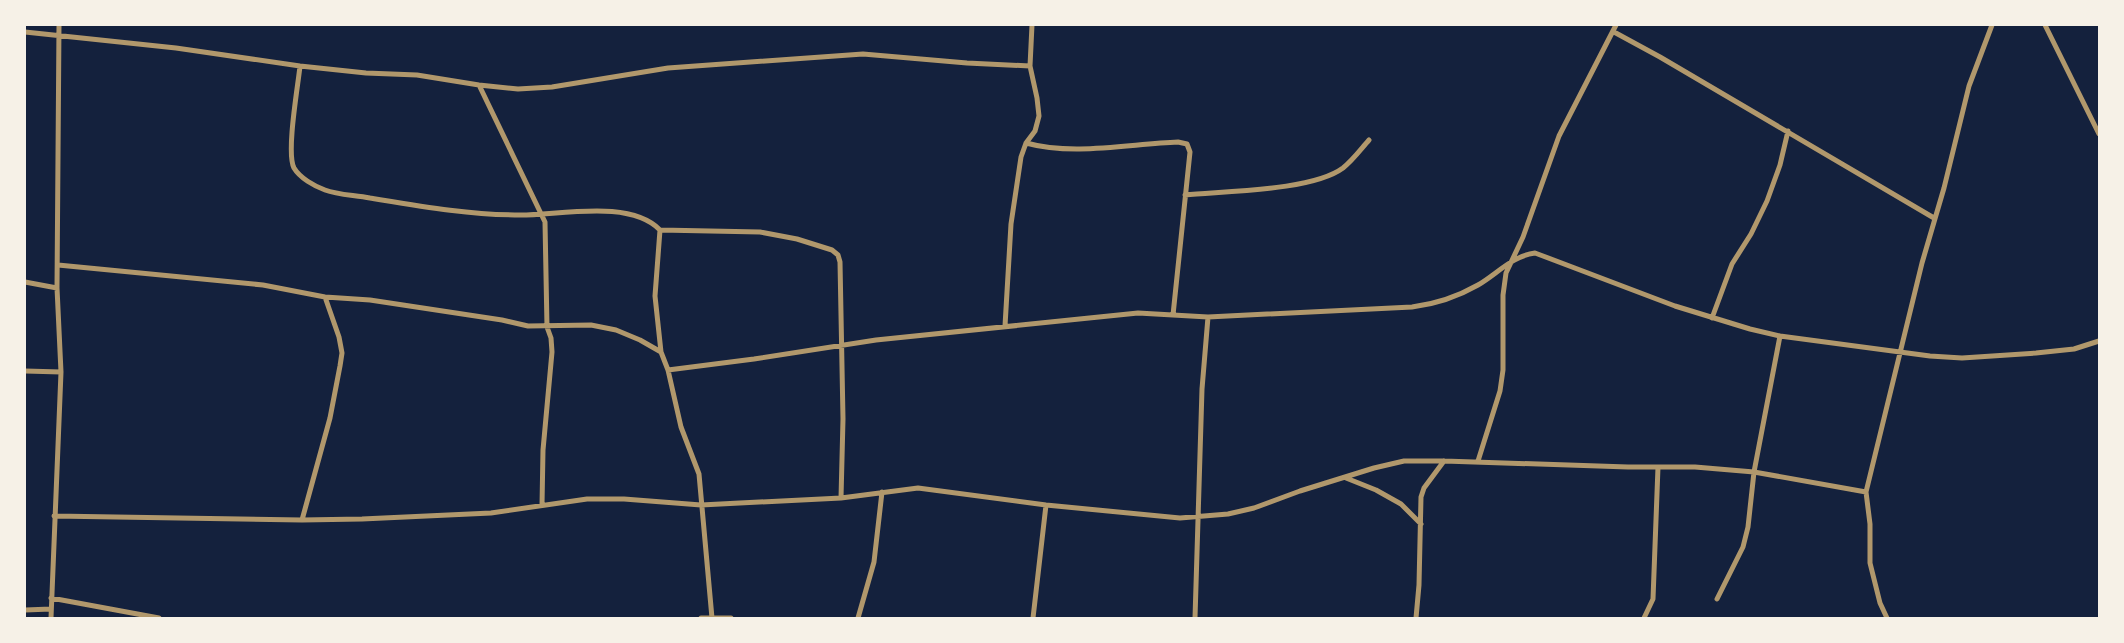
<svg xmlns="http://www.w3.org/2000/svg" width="2124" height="643" font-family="'PT Sans Narrow',sans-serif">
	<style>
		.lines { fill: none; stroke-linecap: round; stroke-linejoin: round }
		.minor { stroke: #b1986c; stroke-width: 5 }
	</style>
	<rect width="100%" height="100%" fill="#14213d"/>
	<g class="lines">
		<!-- minor -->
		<path class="minor" d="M 2045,25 L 2099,134
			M 25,32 L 176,48 L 300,66 L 366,73 L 417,75 L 479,85 L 518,89 L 552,87 L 668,68 L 863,54 L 967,63 L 1030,66 L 1032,25
			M 1614,32 L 1660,57 L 1934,218
			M 300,66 C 298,86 286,153 294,168 C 300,178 314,186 325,190 C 338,195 355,195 370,198 C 419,206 470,215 521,215 C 560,215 630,199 660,230 L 760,232 L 797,239 L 832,250 L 838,255 L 840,262 L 843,419 L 841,498
			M 479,85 L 545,222 L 547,327 L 551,338 L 552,352 L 543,450 L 542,505
			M 1026,143 C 1073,156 1129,144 1178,142 L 1187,144 L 1190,152 L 1173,315
			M 1185,195 C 1224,191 1312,191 1343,168 C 1353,160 1361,149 1369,140
			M 660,230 L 655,296 L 661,352 L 668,370 L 681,427 L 699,474 L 712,618
			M 58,265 L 263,285 L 325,297 L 370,300 L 502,320 L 528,326 L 591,325 L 616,330 L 640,340 L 661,352
			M 25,282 L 57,288
			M 1712,318 L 1732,264 L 1751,234 L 1767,201 L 1780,165 L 1788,131
			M 1005,326 L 1011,224 L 1021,157 L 1026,143 L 1035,131 L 1039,116 L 1037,98 L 1030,66
			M 668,370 L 754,359 L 876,340 L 1138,313 L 1208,317 L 1412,307 C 1436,304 1457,297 1478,285 C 1497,274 1512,256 1535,253 L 1675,306 L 1750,329 L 1780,336 L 1930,356 L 1962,358 L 2036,353 L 2074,349 L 2099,341
			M 25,371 L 61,372
			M 1478,461 L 1500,391 L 1503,370 L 1503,295 L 1506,273 L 1523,237 L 1559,136 L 1616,25
			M 1346,478 L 1376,490 L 1401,504 L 1421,524
			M 54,516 L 302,520 L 362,519 L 491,513 L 587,499 L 624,499 L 701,505 L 841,498 L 918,488 L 1046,505 L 1180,518 L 1228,514 L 1254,508 L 1300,491 L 1374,468 L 1404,461 L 1444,461 L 1628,467 L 1695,467 L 1754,472 L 1866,492
			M 302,520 L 330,418 L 340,366 L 342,353 L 339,337 L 325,297
			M 51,598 L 159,618
			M 1717,599 L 1743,547 L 1748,527 L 1754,472 L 1780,336
			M 25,610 L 51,609
			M 51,618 L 61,372 L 57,288 L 59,25
			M 701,618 L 731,618
			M 858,618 L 874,562 L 882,492
			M 1033,618 L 1046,505
			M 1195,618 L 1202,389 L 1208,317
			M 1416,618 L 1419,585 L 1421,497 L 1424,488 L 1444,461
			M 1644,618 L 1653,599 L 1658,467
			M 1887,618 L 1880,603 L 1870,563 L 1870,524 L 1866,492 L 1922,263 L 1944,188 L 1969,86 L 1992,25"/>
	</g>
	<!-- border -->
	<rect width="2124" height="643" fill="none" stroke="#f6f1e7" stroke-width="52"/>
</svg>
